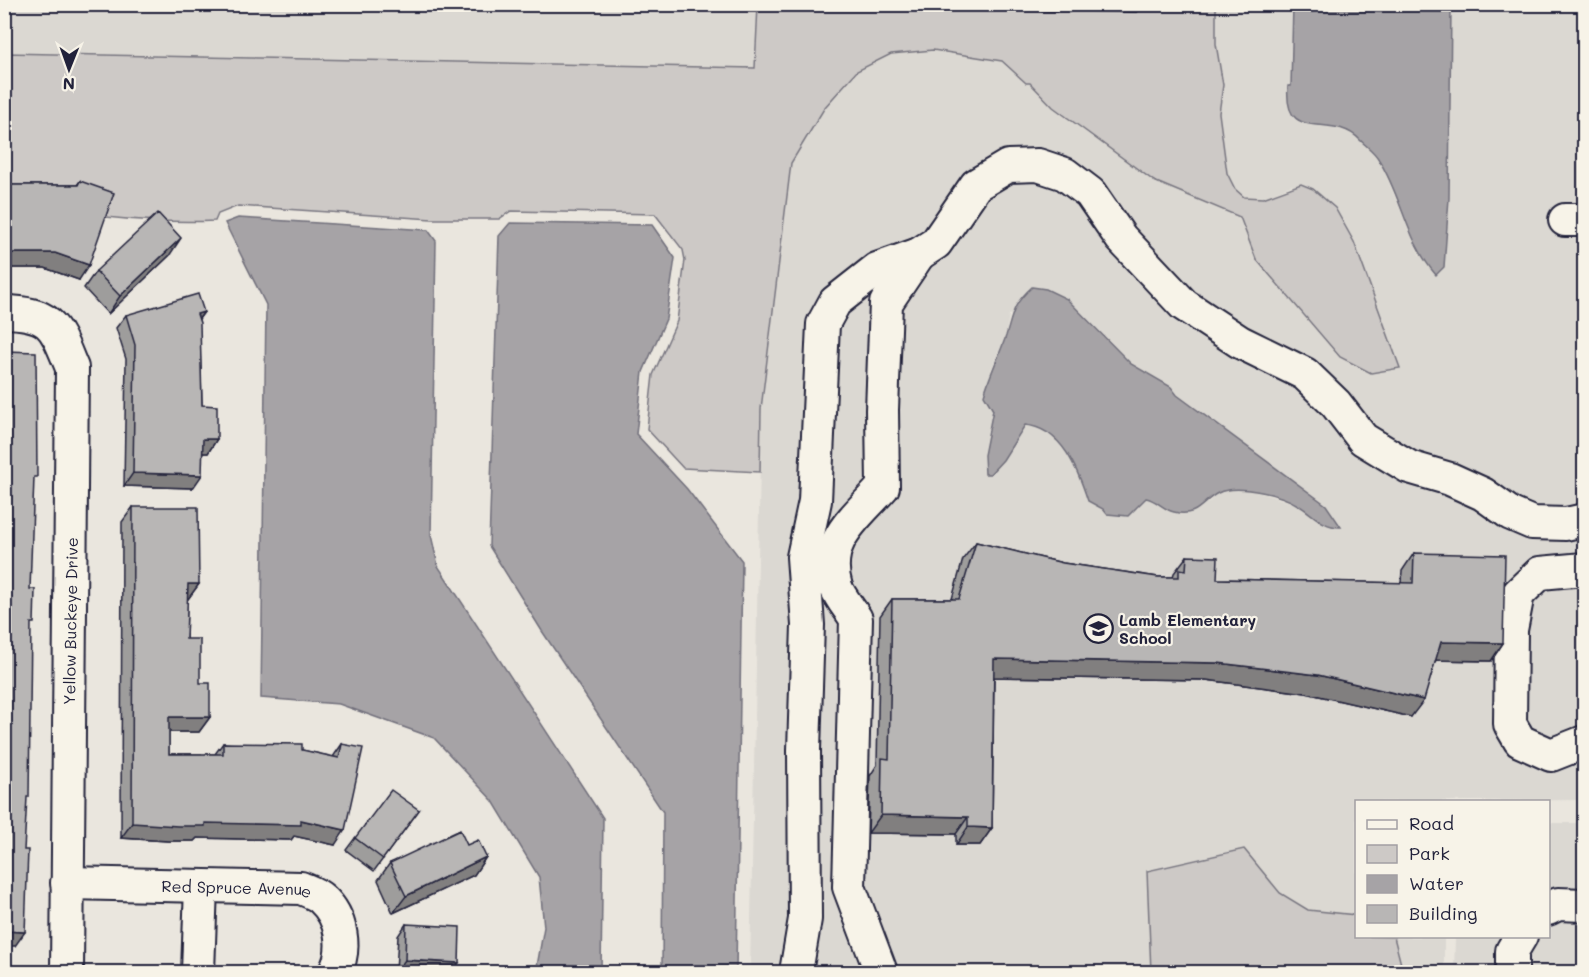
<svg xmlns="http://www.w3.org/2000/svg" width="1589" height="977" font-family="Mali,sans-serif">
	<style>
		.built { fill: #dbd8d2; fill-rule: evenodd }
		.green { fill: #cdc9c6; stroke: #787680; stroke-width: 1.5 }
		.water { fill: #a6a3a6; stroke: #716f7b; stroke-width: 1.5 }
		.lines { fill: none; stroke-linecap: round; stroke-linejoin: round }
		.minor-casing { stroke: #22223b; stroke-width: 36 }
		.minor { stroke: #f7f3e8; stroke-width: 32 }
		.wall { fill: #9e9d9c; stroke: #22223b; stroke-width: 1.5 }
		.shaded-wall { fill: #817f7f; stroke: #22223b; stroke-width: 1.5 }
		.building { fill: #b8b6b5; stroke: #22223b; stroke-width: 1.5 }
		.labels { text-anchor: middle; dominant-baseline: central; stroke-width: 4.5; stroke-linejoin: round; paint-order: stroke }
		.poi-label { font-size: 16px; font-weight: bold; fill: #22223b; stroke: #f7f3e8; text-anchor: start }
		.street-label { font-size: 16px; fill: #22223b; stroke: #f7f3e8 }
	</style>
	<rect width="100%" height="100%" fill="#eae6de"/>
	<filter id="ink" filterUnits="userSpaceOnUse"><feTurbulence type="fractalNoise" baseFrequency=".0167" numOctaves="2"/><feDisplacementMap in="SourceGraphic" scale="12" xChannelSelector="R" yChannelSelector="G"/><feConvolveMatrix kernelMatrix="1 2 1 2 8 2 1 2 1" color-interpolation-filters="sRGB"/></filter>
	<g filter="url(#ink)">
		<!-- built -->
		<path class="built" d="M 5,5 L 758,5 L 755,68 L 5,53 Z
			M 1216,5 L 1293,5 L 1291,86 L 1297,121 L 1351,130 L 1379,159 L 1420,256 L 1449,89 L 1451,5 L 1584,5 L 1584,800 L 1356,802 L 1356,915 L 1308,910 L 1280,893 L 1244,849 L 1147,870 L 1151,972 L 750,972 L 761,409 L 791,163 L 825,107 L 857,71 L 891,54 L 933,50 L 1001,61 L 1025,83 L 1030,83 L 1053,107 L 1154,181 L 1240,217 L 1256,259 L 1340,357 L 1371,373 L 1399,368 L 1354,242 L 1292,185 L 1263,198 L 1244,197 L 1235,190 L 1227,173 L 1219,113 L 1222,86 L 1216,44 ZM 1067,299 L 1131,364 L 1171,387 L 1177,395 L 1326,505 L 1297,504 L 1250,490 L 1230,490 L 1216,494 L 1209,502 L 1173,512 L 1156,500 L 1146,498 L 1137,509 L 1103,509 L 1088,501 L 1074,462 L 1055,439 L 1039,426 L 1025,424 L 1003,460 L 984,455 L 993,410 L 991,370 L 1006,335 L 1009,315 Z
			M 1549,823 L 1584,823 L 1584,972 L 1454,972 L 1455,937 L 1548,936 Z
			M 1394,937 L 1444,937 L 1444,972 L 1403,972 Z"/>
		<!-- green -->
		<path class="green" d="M 758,5 L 1216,5 L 1216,44 L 1223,85 L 1219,113 L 1227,173 L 1235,189 L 1244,197 L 1263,198 L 1301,184 L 1313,189 L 1335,208 L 1354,242 L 1400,368 L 1371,373 L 1340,357 L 1256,259 L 1240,217 L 1154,181 L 1053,107 L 1030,83 L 1026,83 L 1002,61 L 933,50 L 891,54 L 857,71 L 825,107 L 791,163 L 761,409 L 760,472 L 683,468 L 647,429 L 653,375 L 677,321 L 685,260 L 683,250 L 655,214 L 511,211 L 499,219 L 432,219 L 238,206 L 218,214 L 215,221 C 145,224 73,215 5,202 L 5,53 L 755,68 Z
			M 1244,849 L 1280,893 L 1308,910 L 1356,915 L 1356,936 L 1394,937 L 1403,972 L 1151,972 L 1147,871 Z"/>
		<!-- water -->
		<path class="water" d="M 1293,5 L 1451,5 L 1449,198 L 1444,267 L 1436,275 C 1406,240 1402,197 1379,160 C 1375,152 1366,146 1360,140 C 1332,110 1283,146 1288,86 L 1291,86 Z
			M 238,218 L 428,230 L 436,241 L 431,535 L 438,566 L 603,818 L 601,972 L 536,972 L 544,927 L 539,877 L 493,801 L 434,738 L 339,704 L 261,698 L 266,305 L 225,223 Z
			M 510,223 L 652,225 L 675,258 L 666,319 L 643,372 L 636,434 L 687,489 L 742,561 L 736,972 L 662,972 L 663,812 L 542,631 L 489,546 L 499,236 Z
			M 1032,287 L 1046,289 L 1067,299 L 1131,364 L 1171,387 L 1177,395 L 1326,505 L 1341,527 C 1323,528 1312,513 1298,505 C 1285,497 1264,492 1249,490 C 1240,489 1226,489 1218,493 C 1202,501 1198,518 1174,512 C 1164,510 1157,500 1146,498 L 1128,516 L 1107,514 L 1103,509 L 1088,501 C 1078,470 1062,428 1025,425 L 1003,460 L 990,474 L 985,474 L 984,455 L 993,410 L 984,395 C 990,374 999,356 1006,336 C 1013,313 1013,304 1032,287 Z"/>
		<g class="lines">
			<defs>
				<g id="minor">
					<path d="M 1565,220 L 1584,220"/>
					<path d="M 4,312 C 53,313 55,327 72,368 L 67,972"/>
					<path d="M 1584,569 L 1540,573 L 1518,594 L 1511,630 L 1510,724 L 1520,741 L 1551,755 L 1584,742"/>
					<path id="s1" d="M 67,883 L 301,888 C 308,891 317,894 322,899 C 342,917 347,949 335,972"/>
					<path d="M 1548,909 L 1558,904 L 1584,905"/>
					<path d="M 198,972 L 201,886"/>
					<path d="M 796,972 L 805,919 L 804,750 L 808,625 L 803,557 L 815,501 L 823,324 L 835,302 L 877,269 L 919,254 L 936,243 L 976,185 L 1008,166 L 1038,165 L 1065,174 L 1090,193 L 1121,238 L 1184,305 L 1240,342 L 1305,374 L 1336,404 L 1363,439 L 1409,467 L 1450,479 L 1483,494 L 1511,514 L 1532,523 L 1566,524 L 1584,520"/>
					<path d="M 881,972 L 849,887 L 856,619 C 850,609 840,598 836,587 C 822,540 856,518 883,487 L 882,410 L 886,303 L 919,254"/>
					<path d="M 1512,972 L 1512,951 L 1521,936"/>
				</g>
			</defs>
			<!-- minor casing -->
			<use href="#minor" class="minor-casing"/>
			<!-- minor -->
			<use href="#minor" class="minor"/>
		</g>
		<!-- wall -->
		<path class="wall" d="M 80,181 L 79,280 L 45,268 L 4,268 L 4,185 L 77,185 Z
			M 169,256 L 108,314 L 84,288 L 96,271 Z
			M 204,312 L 199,319 L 202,405 L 217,439 L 208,453 L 203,453 L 193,488 L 124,486 L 126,359 L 116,328 L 126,315 Z
			M 133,507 L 199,584 L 188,599 L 187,599 L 186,639 L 210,717 L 199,732 L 169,732 L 169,754 L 215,754 L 223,743 L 302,750 L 333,757 L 342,744 L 335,845 L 294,836 L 291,840 L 197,838 L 194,841 L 168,841 L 121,838 L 122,522 Z
			M 976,542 L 1063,563 L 1158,577 L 1173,577 L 1174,573 L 1187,556 L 1217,579 L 1401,583 L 1402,571 L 1414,553 L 1503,643 L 1491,661 L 1436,660 L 1411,717 L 1306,693 L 1206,680 L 994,677 L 992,828 L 980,845 L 956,845 L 956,834 L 868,833 L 870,776 L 877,765 L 880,616 L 892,599 L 952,599 L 963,559 Z
			M 419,810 L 374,871 L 346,850 L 355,838 Z
			M 467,845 L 486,857 L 474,875 L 393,913 L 378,880 L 390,863 Z
			M 406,924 L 452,972 L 396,972 L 398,936 Z"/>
		<!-- shaded-wall -->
		<path class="shaded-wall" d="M 891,4 L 1143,4 L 1137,12 L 888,8 Z
			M 181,238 L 169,256 L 108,314 L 120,296 Z
			M 4,248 L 11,248 L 4,257 Z
			M 11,253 L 55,253 L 89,265 L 79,280 L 45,268 L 4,268 L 4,262 Z
			M 204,312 L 194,325 L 197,314 Z
			M 203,439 L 217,439 L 208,453 L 194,453 Z
			M 133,473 L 202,475 L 193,488 L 124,486 Z
			M 188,584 L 199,584 L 188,599 L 177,599 Z
			M 1441,642 L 1503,643 L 1491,661 L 1429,660 Z
			M 994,659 L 1218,663 L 1318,675 L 1424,700 L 1411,717 L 1306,693 L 1206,680 L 982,677 Z
			M 169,717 L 210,717 L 199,732 L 159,732 Z
			M 881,815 L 968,817 L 956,834 L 868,833 Z
			M 301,820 L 345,830 L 335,845 L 294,836 L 291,840 L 197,838 L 194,841 L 168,841 L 121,838 L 132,823 Z
			M 968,827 L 992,828 L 980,845 L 956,845 Z
			M 486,857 L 474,875 L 393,913 L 406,896 Z
			M 4,931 L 25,932 L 15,946 L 4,946 Z
			M 405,960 L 459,963 L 452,972 L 396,972 Z"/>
		<!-- building -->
		<path class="building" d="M 80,181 L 114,193 L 89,265 L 55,253 L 11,253 L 11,248 L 4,248 L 4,185 L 78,185 Z
			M 158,213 L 181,238 L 120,296 L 96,271 Z
			M 198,294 L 204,312 L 197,314 L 200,323 L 202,405 L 217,406 L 217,439 L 203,439 L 202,475 L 133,473 L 135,345 L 126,315 Z
			M 4,351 L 36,352 L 37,477 L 34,477 L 30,589 L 35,589 L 34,623 L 31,623 L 29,797 L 27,797 L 24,850 L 28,850 L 25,932 L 4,931 Z
			M 133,507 L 198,507 L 199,584 L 188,584 L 186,639 L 200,639 L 200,683 L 210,683 L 210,717 L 169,717 L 169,754 L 223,754 L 223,743 L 302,744 L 302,750 L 339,758 L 342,744 L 363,748 L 345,830 L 301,820 L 301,825 L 205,823 L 205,826 L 178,826 L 132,823 Z
			M 976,542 L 1063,563 L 1158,577 L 1179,577 L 1179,569 L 1186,570 L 1187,556 L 1218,557 L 1217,579 L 1413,583 L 1414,553 L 1505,555 L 1503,643 L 1441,642 L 1424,700 L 1318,675 L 1218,663 L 994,659 L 992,828 L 968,827 L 968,817 L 881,815 L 882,758 L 889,759 L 892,599 L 959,599 Z
			M 391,790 L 419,810 L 383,859 L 355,838 Z
			M 460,830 L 467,845 L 478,840 L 486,857 L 406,896 L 390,863 Z
			M 406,924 L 460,927 L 459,963 L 405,960 Z"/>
	</g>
	<!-- icons -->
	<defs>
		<symbol id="school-ring" viewBox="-11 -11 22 22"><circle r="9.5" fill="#f7f3e8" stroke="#22223b" stroke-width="1.5"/><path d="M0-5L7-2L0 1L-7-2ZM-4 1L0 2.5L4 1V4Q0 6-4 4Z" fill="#22223b"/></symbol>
	</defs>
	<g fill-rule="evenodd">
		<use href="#school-ring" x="1082" y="612" width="33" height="33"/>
	</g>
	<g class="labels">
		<!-- poi labels -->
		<g class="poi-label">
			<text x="1119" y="619">Lamb Elementary<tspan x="1119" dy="18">School</tspan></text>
		</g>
		<!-- street labels -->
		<g class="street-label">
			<text transform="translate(70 621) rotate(-89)">Yellow Buckeye Drive</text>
			<text stroke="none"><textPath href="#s1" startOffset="170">Red Spruce Avenue</textPath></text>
		</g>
	</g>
	<!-- margin -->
	<rect width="1589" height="977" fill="none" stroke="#f7f3e8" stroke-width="24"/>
	<rect x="12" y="12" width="1565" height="953" fill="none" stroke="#22223b" stroke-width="2" filter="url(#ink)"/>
	<!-- legend -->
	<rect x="1355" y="800" width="195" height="138" fill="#f7f3e8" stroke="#a29fa3" stroke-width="1.5"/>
	<rect x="1367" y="820" width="30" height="9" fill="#f7f3e8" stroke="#a29fa3" stroke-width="1.5"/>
	<text x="1409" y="830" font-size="18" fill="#22223b">Road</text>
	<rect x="1367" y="845" width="30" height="18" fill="#cdc9c6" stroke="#a29fa3" stroke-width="1.5"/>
	<text x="1409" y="860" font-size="18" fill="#22223b">Park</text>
	<rect x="1367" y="875" width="30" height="18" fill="#a6a3a6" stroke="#a29fa3" stroke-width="1.5"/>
	<text x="1409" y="890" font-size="18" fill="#22223b">Water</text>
	<rect x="1367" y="905" width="30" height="18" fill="#b8b6b5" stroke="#a29fa3" stroke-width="1.5"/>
	<text x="1409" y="920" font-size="18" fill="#22223b">Building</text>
	<!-- north arrow -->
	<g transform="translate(69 69) rotate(181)" stroke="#f7f3e8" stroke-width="4.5" paint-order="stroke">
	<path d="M0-4.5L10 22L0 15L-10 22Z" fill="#22223b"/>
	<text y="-9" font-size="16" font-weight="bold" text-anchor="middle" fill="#22223b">N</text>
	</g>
</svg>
